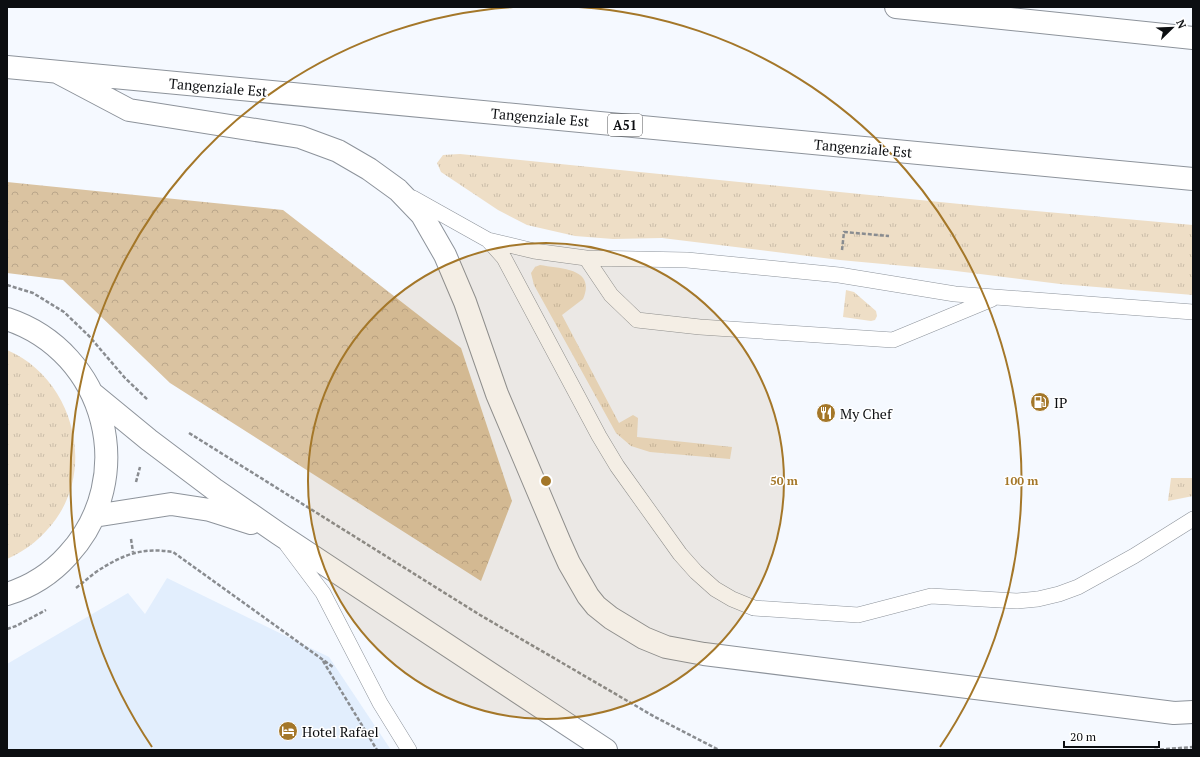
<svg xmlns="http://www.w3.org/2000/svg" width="1200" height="757" font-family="'PT Serif',serif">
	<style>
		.built { fill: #e2eefd }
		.grass { fill: url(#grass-tufts) }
		.forest { fill: url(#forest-crowns) }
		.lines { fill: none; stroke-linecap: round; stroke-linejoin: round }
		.lane-casing { stroke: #8d939b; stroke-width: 16 }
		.street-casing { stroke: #8d939b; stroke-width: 24 }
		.highway-casing { stroke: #8d939b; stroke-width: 24 }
		.path { stroke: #898c90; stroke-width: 2.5; stroke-dasharray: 4 2; stroke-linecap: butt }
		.lane { stroke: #fff; stroke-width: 15 }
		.street { stroke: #fff; stroke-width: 22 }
		.highway { stroke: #fff; stroke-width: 22 }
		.ring { fill: none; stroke: #a47729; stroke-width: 2 }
		.labels { text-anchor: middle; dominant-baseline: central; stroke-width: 3; stroke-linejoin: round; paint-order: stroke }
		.shield { fill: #fff; stroke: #555658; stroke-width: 1 }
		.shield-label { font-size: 13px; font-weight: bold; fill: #0c0e11 }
		.street-label { font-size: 14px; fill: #0c0e11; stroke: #fff }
		.poi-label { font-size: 14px; fill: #0c0e11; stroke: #fff; text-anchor: start }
		.centre { fill: #a47729; stroke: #fff; stroke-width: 2 }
		.ring-label { font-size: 12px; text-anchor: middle; font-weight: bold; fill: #a47729; stroke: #fff; stroke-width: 3; stroke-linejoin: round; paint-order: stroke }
	</style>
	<defs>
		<pattern id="grass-tufts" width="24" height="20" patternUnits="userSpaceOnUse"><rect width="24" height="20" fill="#eedec6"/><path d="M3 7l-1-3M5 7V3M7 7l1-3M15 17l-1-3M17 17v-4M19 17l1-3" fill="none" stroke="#cbbda9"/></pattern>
		<pattern id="forest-crowns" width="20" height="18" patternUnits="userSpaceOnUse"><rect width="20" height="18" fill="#dac3a1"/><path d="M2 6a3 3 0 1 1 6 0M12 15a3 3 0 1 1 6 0" fill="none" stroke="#baa68a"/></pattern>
	</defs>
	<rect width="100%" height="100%" fill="#f5f9ff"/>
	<!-- built -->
	<path class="built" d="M 167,578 L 329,657 L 391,750 L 7,750 L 7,664 L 128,593 L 145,614 Z"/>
	<!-- grass -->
	<path class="grass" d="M 460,154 L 980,206 L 1193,225 L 1193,295 L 1060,284 L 948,270 L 840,260 L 662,238 L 613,239 L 575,236 L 527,225 L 498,210 L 441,172 L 437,163 L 443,155 Z
		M 540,265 C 562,269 596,268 583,299 L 562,315 L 619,423 L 633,415 L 638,418 L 637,437 L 732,447 L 730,459 L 650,452 L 631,446 L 616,433 L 534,285 L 531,273 L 535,267 Z
		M 846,290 L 854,292 L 876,311 L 877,316 L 875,320 L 871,321 L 843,317 Z
		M 7,350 C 71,377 96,463 56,519 C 43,537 27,550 7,559 Z
		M 1171,478 L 1193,478 L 1193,496 L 1168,501 Z"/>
	<!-- forest -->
	<path class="forest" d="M 7,182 L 283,210 L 461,348 L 512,501 L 481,581 L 170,383 L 63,280 L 7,273 Z"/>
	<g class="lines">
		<defs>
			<path id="lane" d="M 413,198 L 488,240 L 534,251 L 586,258 L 687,260 L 839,275 L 955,294 L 1193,312
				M 488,240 L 504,258 L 599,436 L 617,466 L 680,554 L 696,572 L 715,589 L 732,599 L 754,608 L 858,615 L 931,596 L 1017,601 L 1038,599 L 1059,594 L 1078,587 L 1134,556 L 1193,519
				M 586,258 L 611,295 L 637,320 L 700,327 L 893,340 L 992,299
				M 287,545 L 323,593 L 380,703 L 409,750"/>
			<path id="street" d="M 7,319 C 107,352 139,478 68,555 C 52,573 30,587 7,594
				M 93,394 L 149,440 L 214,489 L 279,534 L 606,750
				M 94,516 L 171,504 L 210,510 L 251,523"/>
			<path id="highway" d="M 896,7 L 1193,38
				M 7,67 L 1193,179
				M 57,72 L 129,110 L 300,137 L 338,151 L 369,169 L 398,190 L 422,215 L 445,255 L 465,302 L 497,394 L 560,543 L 569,563 L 588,596 L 596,606 L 611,618 L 644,638 L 666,647 L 704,654 L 1174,713 L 1193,712"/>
		</defs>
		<!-- lane casing -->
		<use href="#lane" class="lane-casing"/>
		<!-- street casing -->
		<use href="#street" class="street-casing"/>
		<!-- highway casing -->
		<use href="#highway" class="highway-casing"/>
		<!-- path -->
		<path class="path" d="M 842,250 L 844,232 L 889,236
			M 7,285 L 33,293 L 64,312 L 89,336 L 125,378 L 148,400
			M 189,433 L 480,615 L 655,717 L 719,750
			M 136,482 L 140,467
			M 131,539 L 133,552
			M 76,588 C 83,583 89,577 96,572 C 122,555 141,547 173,552 L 333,667
			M 7,629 L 16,626 L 46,610
			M 323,661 L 377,750
			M 1154,750 L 1193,747"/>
		<!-- lane -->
		<use href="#lane" class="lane"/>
		<!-- street -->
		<use href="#street" class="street"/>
		<!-- highway -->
		<use href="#highway" class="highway"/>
	</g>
	<!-- distance rings -->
	<circle cx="546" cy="481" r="238" fill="#a47729" fill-opacity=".12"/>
	<g class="ring">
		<circle cx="546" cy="481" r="238"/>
		<path d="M152 747A475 475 0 0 1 513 7M579 7A475 475 0 0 1 940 747"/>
	</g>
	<!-- icons -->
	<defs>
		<symbol id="fuel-disc" viewBox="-11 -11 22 22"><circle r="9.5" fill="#a47729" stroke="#fff"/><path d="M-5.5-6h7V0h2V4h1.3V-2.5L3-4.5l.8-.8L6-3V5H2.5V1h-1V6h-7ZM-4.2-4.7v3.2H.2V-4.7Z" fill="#fff"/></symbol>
		<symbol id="restaurant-disc" viewBox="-11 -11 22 22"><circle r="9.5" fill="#a47729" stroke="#fff"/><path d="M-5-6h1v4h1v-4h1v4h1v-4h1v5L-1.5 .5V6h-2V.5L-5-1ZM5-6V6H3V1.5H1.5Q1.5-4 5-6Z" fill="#fff"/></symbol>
		<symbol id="hotel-disc" viewBox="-11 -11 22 22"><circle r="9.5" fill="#a47729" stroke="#fff"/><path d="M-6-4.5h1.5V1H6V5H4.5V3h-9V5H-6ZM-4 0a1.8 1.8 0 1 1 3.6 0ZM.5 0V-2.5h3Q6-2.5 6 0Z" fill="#fff"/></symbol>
	</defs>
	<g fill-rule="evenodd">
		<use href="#fuel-disc" x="1029" y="391" width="22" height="22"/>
		<use href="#restaurant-disc" x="815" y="402" width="22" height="22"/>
		<use href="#hotel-disc" x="277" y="720" width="22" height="22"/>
	</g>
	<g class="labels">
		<!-- shield labels -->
		<rect class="shield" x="608" y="114" width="34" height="22" rx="3"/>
		<g class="shield-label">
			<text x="625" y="125">A51</text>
		</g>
		<!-- street labels -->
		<g class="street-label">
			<text transform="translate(218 87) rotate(5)">Tangenziale Est</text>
			<text transform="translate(540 117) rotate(5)">Tangenziale Est</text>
			<text transform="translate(863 148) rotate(5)">Tangenziale Est</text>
		</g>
		<!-- poi labels -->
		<g class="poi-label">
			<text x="1054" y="402">IP</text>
			<text x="840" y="413">My Chef</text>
			<text x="302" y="731">Hotel Rafael</text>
		</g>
	</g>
	<circle cx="546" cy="481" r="6" class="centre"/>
	<g class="ring-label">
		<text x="784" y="485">50 m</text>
		<text x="1021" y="485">100 m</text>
	</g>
	<!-- border -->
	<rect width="1200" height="757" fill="none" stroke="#0c0e11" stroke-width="16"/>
	<!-- north arrow -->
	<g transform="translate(1172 28) rotate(67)" stroke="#ffffff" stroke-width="3" paint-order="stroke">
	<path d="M0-3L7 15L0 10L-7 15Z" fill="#0c0e11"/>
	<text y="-6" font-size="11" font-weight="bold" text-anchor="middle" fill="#0c0e11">N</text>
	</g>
	<!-- scale -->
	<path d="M1064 741v6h95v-6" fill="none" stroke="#0c0e11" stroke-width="2"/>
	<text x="1070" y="741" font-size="12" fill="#0c0e11" stroke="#ffffff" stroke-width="3" paint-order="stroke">20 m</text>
</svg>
